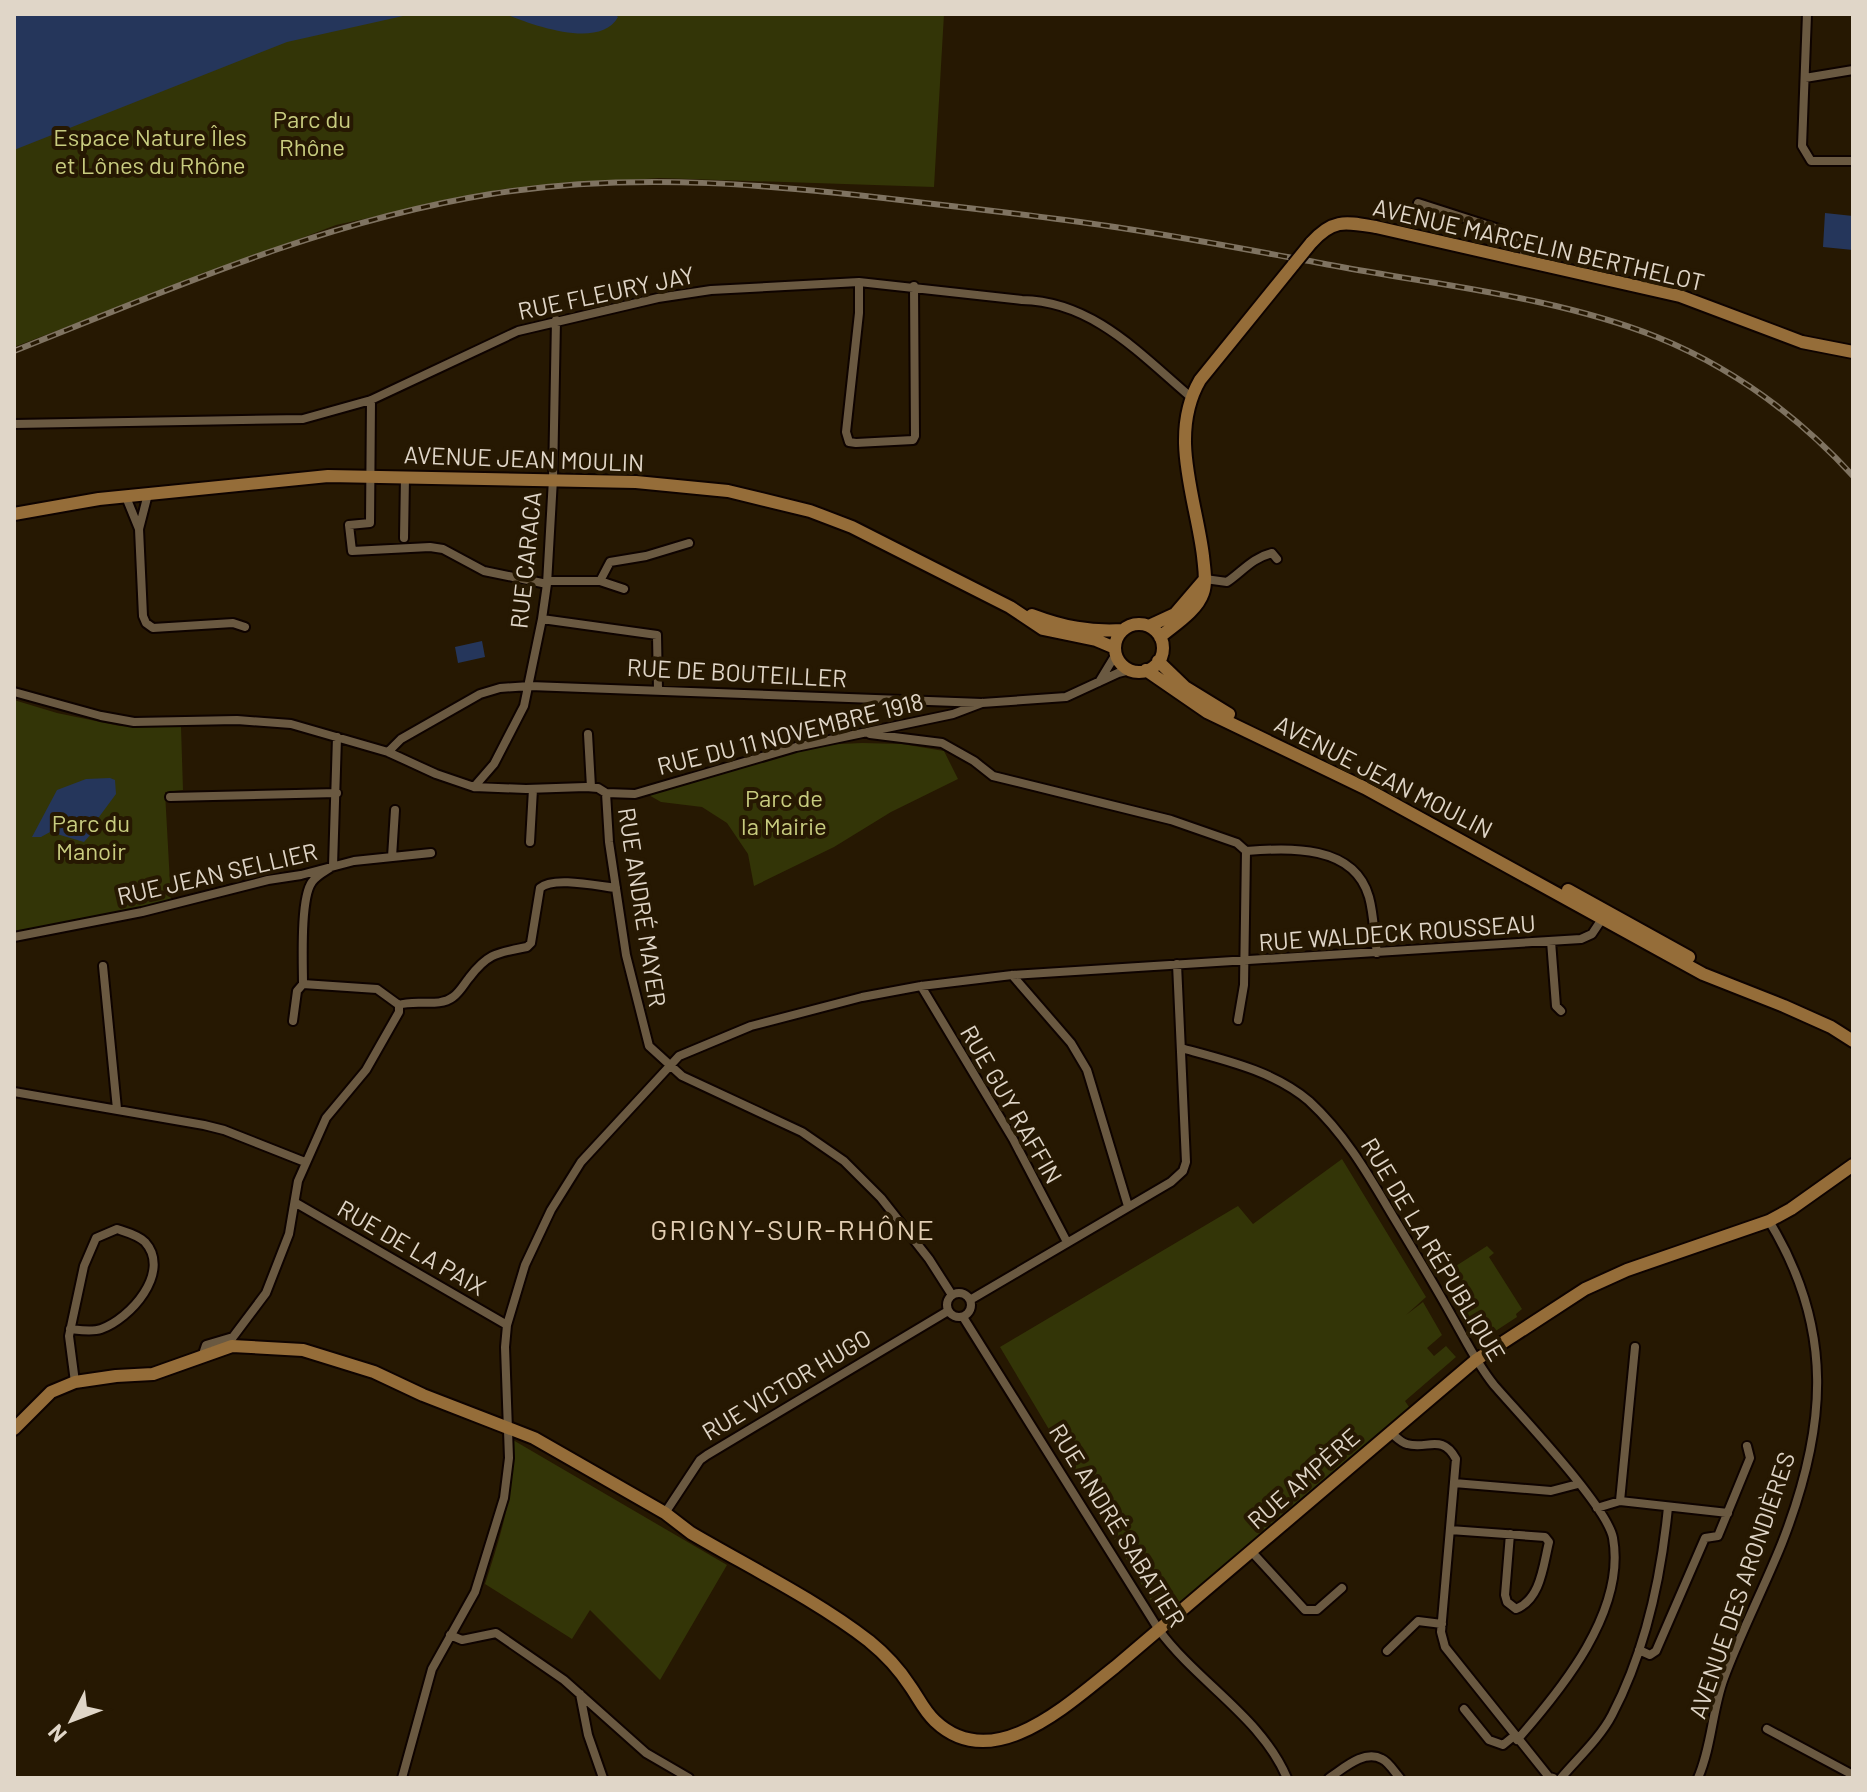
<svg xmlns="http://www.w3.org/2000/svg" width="1867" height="1792" font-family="Barlow,sans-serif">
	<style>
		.green { fill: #333507 }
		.water { fill: #25365b }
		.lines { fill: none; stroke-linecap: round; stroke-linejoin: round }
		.street-casing { stroke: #0e0300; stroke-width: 12 }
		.secondary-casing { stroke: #0e0300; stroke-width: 16 }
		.street { stroke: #6a5941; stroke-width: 8 }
		.secondary { stroke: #956d39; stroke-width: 12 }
		.rail-casing { stroke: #7f7361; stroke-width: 6 }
		.rail { stroke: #261802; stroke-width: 3; stroke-dasharray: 9; stroke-linecap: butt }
		.secondary-bridge-casing { stroke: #0e0300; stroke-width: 16; stroke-linecap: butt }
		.secondary-bridge { stroke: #956d39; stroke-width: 12 }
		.labels { text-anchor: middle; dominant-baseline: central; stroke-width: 8; stroke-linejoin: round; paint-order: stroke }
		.park-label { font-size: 24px; fill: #c8cc7f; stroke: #261802 }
		.street-label { font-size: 24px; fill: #e0d6c8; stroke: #261802 }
		.quarter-label { font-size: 28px; letter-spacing: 2px; fill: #e2ceb3; stroke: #261802 }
	</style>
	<rect width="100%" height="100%" fill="#261802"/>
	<!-- green -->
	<path class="green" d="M 14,14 L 944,14 L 934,187 L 659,178 L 503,189 L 336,225 L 14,347 Z
		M 14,700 L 57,713 L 120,726 L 181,727 L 183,790 L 165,792 L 171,901 L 14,933 Z
		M 862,743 L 902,744 L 944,751 L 958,779 L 891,812 L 834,847 L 754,886 L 748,854 L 727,823 L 702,807 L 661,802 L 647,794 L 685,785 L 819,745 Z
		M 1342,1159 L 1426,1297 L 1406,1315 L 1423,1302 L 1442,1335 L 1427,1348 L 1434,1356 L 1446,1346 L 1456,1357 L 1405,1401 L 1409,1407 L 1177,1606 L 1153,1604 L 1000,1347 L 1238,1206 L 1253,1224 Z
		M 1487,1246 L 1494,1253 L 1489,1257 L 1522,1309 L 1516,1314 L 1517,1317 L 1491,1334 L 1487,1326 L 1481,1330 L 1477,1325 L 1471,1329 L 1456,1308 L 1464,1302 L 1445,1273 Z
		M 513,1440 L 727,1565 L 660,1680 L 590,1610 L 572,1639 L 485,1584 C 500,1538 516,1488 513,1440 Z"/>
	<!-- water -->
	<path class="water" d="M 14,14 L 412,14 L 287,42 L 14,150 Z
		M 505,14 L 614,14 L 618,17 C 600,50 533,25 505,14 Z
		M 1825,213 L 1853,216 L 1853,250 L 1823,247 Z
		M 482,641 L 485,657 L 458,663 L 455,647 Z
		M 110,778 L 115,780 L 116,794 L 99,817 L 86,827 L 87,829 L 92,826 L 91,834 L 84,842 L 50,832 L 41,837 L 32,837 L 57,790 L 86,779 Z"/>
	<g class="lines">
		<defs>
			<path id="street" d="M 1807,14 L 1802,146 L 1811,161 L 1853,161
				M 1805,78 L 1853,70
				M 1418,203 L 1505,231 L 1522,245 L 1527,262
				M 859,282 L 859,313 L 846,432 L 849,442 L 856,443 L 913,440 L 915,436 L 914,286
				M 371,400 L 370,523 L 349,525 L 352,551 L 430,547 L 443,549 L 484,571 L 547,584
				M 14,424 L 303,419 L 371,400 L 518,331 L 658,298 L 711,290 L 859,282 L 1022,300 C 1093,301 1141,355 1192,398
				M 148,494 L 139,529 L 143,616 L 146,623 L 153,628 L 233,623 L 245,627
				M 126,497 L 139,529
				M 404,538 L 405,477
				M 1205,579 L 1227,582 C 1243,571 1252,558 1272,553 L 1277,559
				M 548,581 L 600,581 L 610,562 L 646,556 L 689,543
				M 600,581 L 624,589
				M 542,619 L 657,635 L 658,690
				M 1099,682 L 1116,654
				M 14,692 L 101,716 L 134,722 L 237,720 L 291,724 L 388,752 L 436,774 L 474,787 L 526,789 L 586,787 L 598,788 L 606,793 L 635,794 L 796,747 L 953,714 L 982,703
				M 588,734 L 591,787
				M 870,734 L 942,743 L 974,761 L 993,776 L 1171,820 L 1237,843 L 1246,851 C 1289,848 1354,844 1369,897 C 1374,915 1374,935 1377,953
				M 337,737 L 333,866 C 326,871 317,875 312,882 C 300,898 303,963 303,984 L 377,989 L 399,1005
				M 388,752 L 401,739 L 480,694 L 500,688 L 530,686 L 982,703 L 1066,697 L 1118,673 L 1130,670
				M 474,787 L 494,764 L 524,706 L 542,619 L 547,584 L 553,479 L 556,320
				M 606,793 L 609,842 L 626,955 L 649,1046 L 682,1076 L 802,1132 L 844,1161 L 881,1198 L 929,1259 L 952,1295
				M 170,797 L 337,793
				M 530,842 L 533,789
				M 392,857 L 395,810
				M 14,937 L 142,912 L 268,880 L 301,875 L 354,861 L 431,853
				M 1551,941 L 1556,1006 L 1561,1011
				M 103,966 L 117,1109
				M 1012,975 L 1071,1043 L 1087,1070 L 1128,1206
				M 921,986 L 1013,1139 L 1067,1242
				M 399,1005 C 415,999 439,1008 453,997 C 460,992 464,984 469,978 C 488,953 497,953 527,947 L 531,943 L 540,888 C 553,876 598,886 616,888
				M 1238,1020 L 1244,985 L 1246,851
				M 293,1021 L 297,991 L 303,984
				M 1181,1048 C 1225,1060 1274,1071 1309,1101 C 1346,1135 1369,1176 1394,1218 C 1414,1251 1434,1284 1453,1318 C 1466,1341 1477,1364 1494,1385 C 1519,1414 1607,1506 1613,1538 C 1626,1611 1562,1689 1517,1740
				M 14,1092 L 204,1125 L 224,1130 L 305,1162
				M 296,1203 L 507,1325
				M947 1305a12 12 0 1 1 24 0a12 12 0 1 1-24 0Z
				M 970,1300 L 1171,1182 L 1183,1171 L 1186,1162 L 1177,964
				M 963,1317 L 1159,1630 C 1198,1683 1261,1717 1287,1778
				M 70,1329 C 80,1330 92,1332 101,1329 C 130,1319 172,1272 145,1242 C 138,1235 126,1232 117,1229 L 96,1238 L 84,1266 L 69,1336 L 75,1382
				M 202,1357 L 206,1345 L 233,1337 L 266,1293 L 289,1234 L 298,1181 L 326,1118 L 366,1070 L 399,1012 L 399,1005
				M 1390,1432 C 1394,1435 1401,1443 1407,1444 C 1427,1450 1442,1433 1456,1459 L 1441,1632 L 1445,1647 L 1549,1777 L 1553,1778
				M 1454,1483 L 1551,1491 L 1578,1484
				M 1620,1501 L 1635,1347
				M 1597,1508 L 1620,1501 L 1728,1513
				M 665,1513 L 700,1460 L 707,1455 L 948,1311
				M 1450,1530 L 1545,1537 L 1549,1542 C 1543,1566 1541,1599 1516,1609 L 1507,1602 L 1505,1595 L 1510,1534
				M 1251,1551 L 1305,1610 L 1317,1610 L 1342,1588
				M 450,1635 L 462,1640 L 496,1633 L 564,1680 L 646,1753 L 689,1778
				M 1639,1650 L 1650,1655 L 1656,1651 L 1705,1538 L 1718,1536 L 1750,1458 L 1747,1446
				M 1387,1651 L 1418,1621 L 1442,1624
				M 580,1694 L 588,1735 L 603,1778
				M 1464,1709 L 1489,1740 L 1503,1745 L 1514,1736
				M 1767,1729 L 1853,1775
				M 402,1778 L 432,1669 L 475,1592 L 504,1498 L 509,1458 L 505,1347 L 507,1325 L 525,1265 L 551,1210 L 581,1162 L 679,1056 L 751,1026 L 862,997 L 921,986 L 1012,975 L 1581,939 L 1592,934 L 1604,916
				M 1329,1778 C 1343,1769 1364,1749 1382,1759 C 1389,1762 1395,1773 1400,1778
				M 1561,1778 C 1578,1758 1600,1738 1612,1715 C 1646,1650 1661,1579 1668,1507
				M 1698,1778 C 1712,1746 1712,1710 1724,1678 C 1741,1632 1764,1588 1782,1543 C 1827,1428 1835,1329 1769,1221"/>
			<path id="secondary" d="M 1311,243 C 1333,218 1346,222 1376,227 L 1680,296 L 1802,342 L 1853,352
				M 14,514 L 99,499 L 328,476 L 636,482 L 728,491 L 810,511 L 852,527 L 1010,607 L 1043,629 L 1096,640 L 1115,648
				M 1032,615 C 1064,627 1089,632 1123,630
				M1115 648a24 24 0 1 1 48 0a24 24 0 1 1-48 0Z
				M 1149,626 L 1175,614 L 1205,579
				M 1160,637 C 1174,625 1197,611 1203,593 C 1207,582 1204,567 1203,556 C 1196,498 1168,435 1200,380 L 1294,264
				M 1158,661 L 1185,687 L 1229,714
				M 1146,670 L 1207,712 L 1365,788 L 1703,974 L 1784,1006 L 1831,1027 L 1853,1041
				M 1568,890 L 1689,957
				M 14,1429 L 51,1392 L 75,1382 L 116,1376 L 153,1374 L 232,1346 L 303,1350 L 374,1372 L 423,1395 L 534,1438 L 665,1513 L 691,1533 C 749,1567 816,1600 869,1641 C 885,1654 899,1669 910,1686 C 918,1697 924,1711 935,1721 C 993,1776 1068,1704 1115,1667 L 1476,1360 L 1585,1289 L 1627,1270 L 1769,1221 L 1791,1209 L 1853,1165"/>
		</defs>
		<!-- street casing -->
		<use href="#street" class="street-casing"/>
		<!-- secondary casing -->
		<use href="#secondary" class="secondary-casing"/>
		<!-- street -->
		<use href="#street" class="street"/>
		<!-- secondary -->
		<use href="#secondary" class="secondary"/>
		<defs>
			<path id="rail" d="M 14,351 C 170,289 324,221 491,194 C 636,171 781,185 925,203 C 986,210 1047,217 1108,226 C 1184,237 1260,252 1336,266 C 1443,286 1556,297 1657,337 C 1733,368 1798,416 1853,476"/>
		</defs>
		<!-- rail casing -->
		<use href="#rail" class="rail-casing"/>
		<!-- rail -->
		<use href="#rail" class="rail"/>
		<defs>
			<path id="secondary-bridge" d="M 1294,264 L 1311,243"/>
		</defs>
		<!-- secondary-bridge casing -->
		<use href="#secondary-bridge" class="secondary-bridge-casing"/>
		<!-- secondary-bridge -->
		<use href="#secondary-bridge" class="secondary-bridge"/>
	</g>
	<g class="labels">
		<!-- park labels -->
		<g class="park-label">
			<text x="312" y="118">Parc du<tspan x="312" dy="28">Rhône</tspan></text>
			<text x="150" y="136">Espace Nature Îles<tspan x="150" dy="28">et Lônes du Rhône</tspan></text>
			<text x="784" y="797">Parc de<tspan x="784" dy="28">la Mairie</tspan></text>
			<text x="91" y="822">Parc du<tspan x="91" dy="28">Manoir</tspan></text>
		</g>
		<!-- street labels -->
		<g class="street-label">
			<text transform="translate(1539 244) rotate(13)">AVENUE MARCELIN BERTHELOT</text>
			<text transform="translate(606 292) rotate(-12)">RUE FLEURY JAY</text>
			<text transform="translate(524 458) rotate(2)">AVENUE JEAN MOULIN</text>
			<text transform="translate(525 560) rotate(-84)">RUE CARACA</text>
			<text transform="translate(737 672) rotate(3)">RUE DE BOUTEILLER</text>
			<text transform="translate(790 733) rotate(-14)">RUE DU 11 NOVEMBRE 1918</text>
			<text transform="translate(1384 776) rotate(27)">AVENUE JEAN MOULIN</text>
			<text transform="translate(217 873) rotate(-13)">RUE JEAN SELLIER</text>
			<text transform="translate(643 907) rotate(81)">RUE ANDRÉ MAYER</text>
			<text transform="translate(1397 932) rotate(-4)">RUE WALDECK ROUSSEAU</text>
			<text transform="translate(1012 1104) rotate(60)">RUE GUY RAFFIN</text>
			<text transform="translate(412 1247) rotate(30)">RUE DE LA PAIX</text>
			<text transform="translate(1434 1249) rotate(59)">RUE DE LA RÉPUBLIQUE</text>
			<text transform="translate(786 1384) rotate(-31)">RUE VICTOR HUGO</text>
			<text transform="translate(1303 1478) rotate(-41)">RUE AMPÈRE</text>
			<text transform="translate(1118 1525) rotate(58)">RUE ANDRÉ SABATIER</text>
			<text transform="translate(1741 1585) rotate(-71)">AVENUE DES ARONDIÈRES</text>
		</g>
		<!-- quarter labels -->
		<g class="quarter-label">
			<text x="793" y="1229">GRIGNY-SUR-RHÔNE</text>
		</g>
	</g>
	<!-- border -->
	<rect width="1867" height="1792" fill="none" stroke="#e0d6c8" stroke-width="32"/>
	<!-- north arrow -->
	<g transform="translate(72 1720) rotate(228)" stroke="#261802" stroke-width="6" paint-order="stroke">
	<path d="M0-6L14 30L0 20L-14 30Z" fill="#e0d6c8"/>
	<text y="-12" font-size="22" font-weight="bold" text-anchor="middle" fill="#e0d6c8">N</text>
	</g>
</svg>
